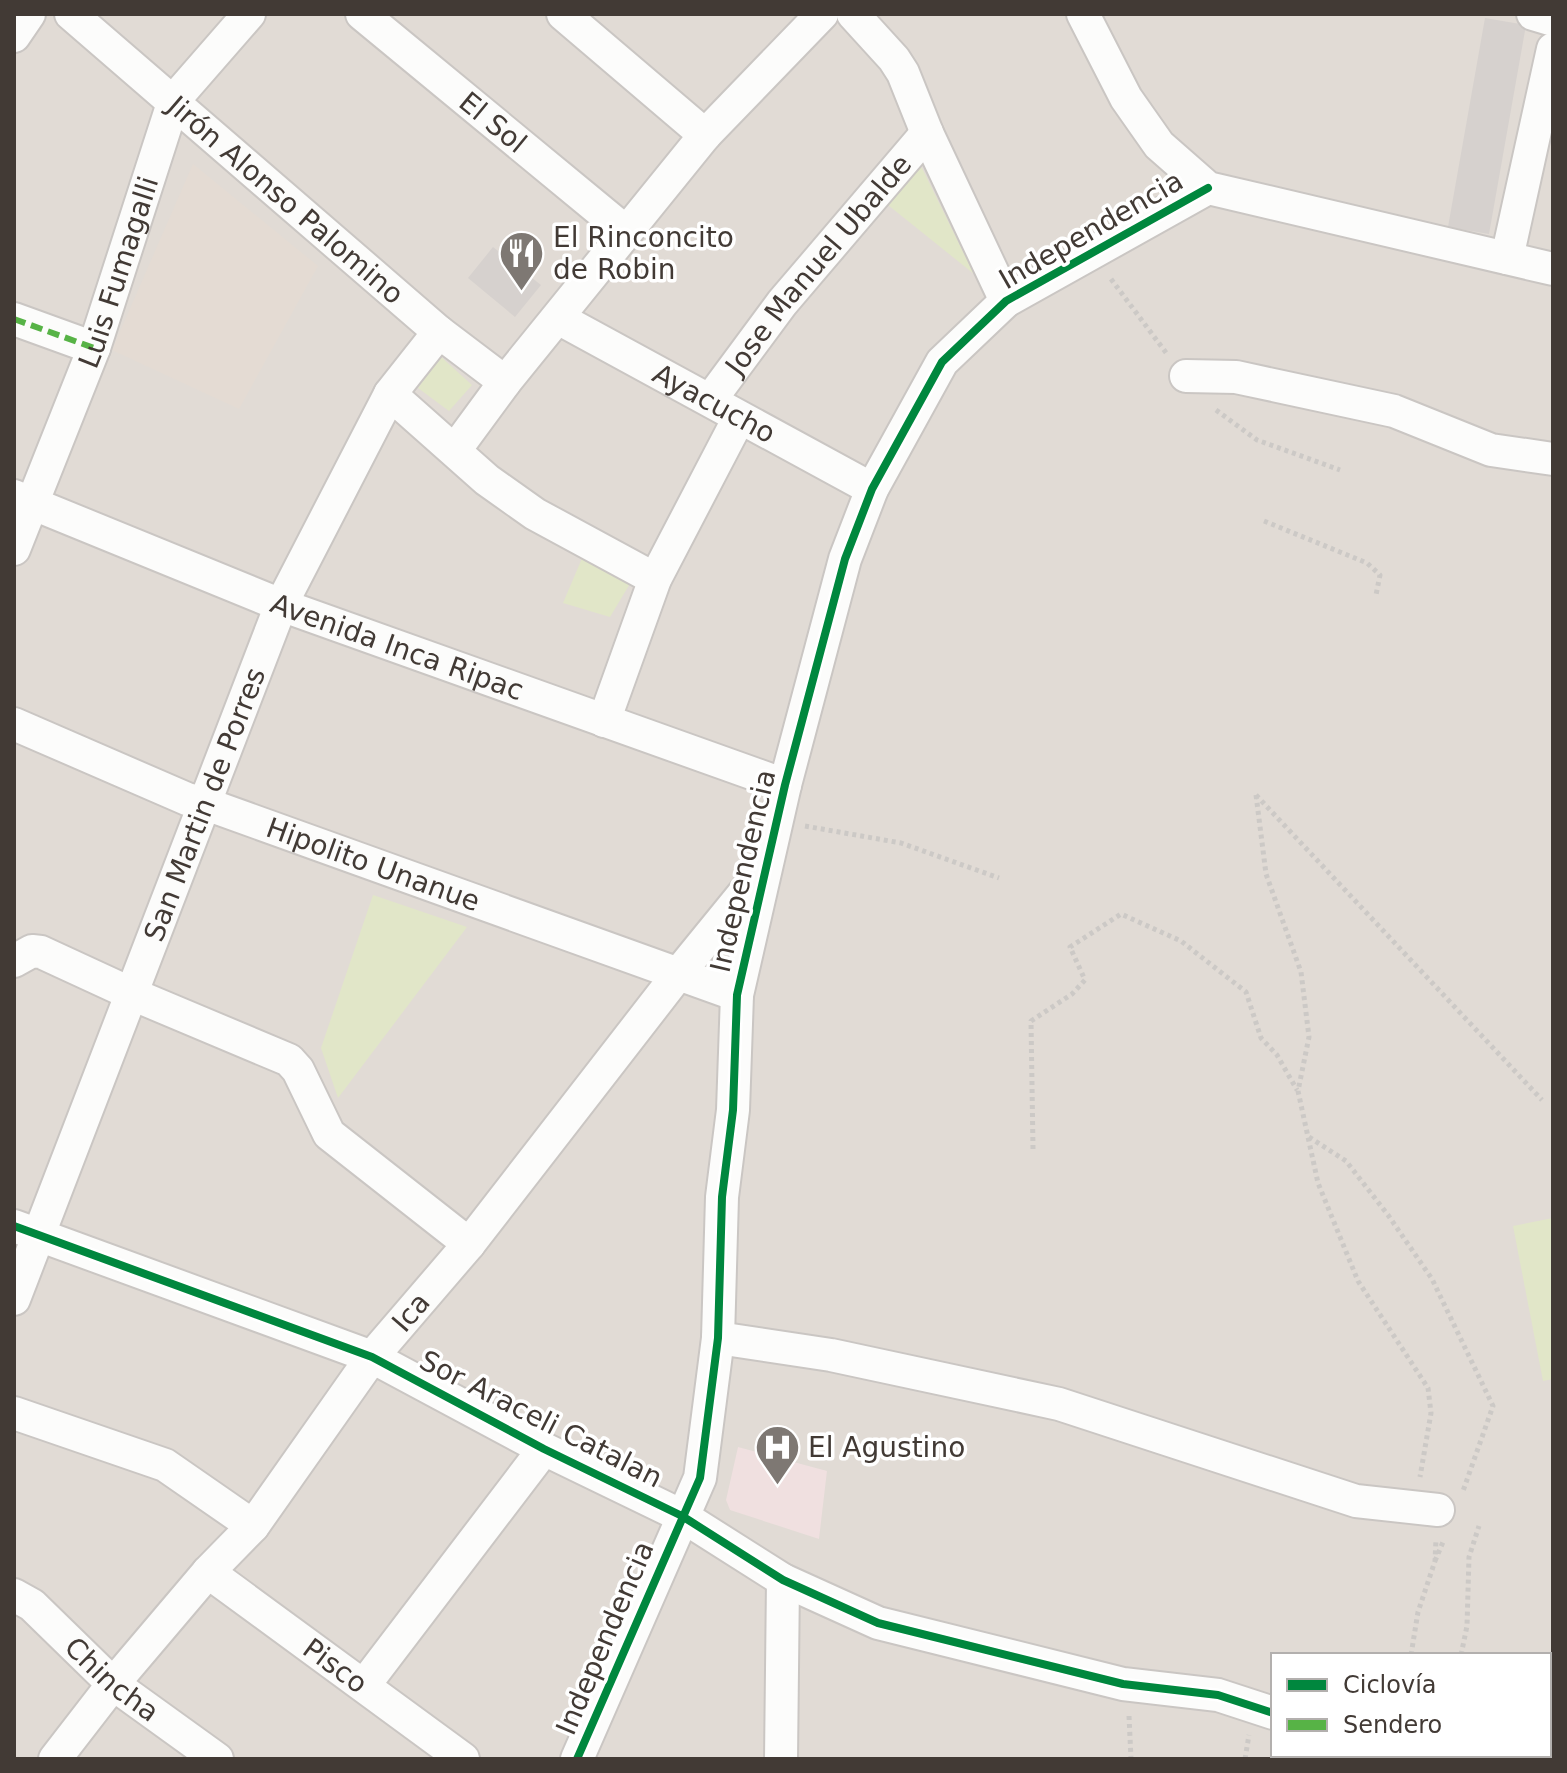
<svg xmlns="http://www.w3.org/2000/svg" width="1567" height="1773" font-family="'DejaVu Sans',sans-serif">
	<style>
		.residential { fill: #e1dbd5; fill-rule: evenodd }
		.education { fill: #e4dbd3 }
		.medical { fill: #f0e0e0 }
		.green { fill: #e1e6c8 }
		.building { fill: #d6d1ce }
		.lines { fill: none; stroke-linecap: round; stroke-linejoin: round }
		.minor-casing { stroke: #cac6c3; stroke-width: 36 }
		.path { stroke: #ccc9c6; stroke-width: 5; stroke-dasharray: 4 4; stroke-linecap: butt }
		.minor { stroke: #fcfcfb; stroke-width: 32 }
		.quiet { stroke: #57b346; stroke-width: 6; stroke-dasharray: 12 6; stroke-linecap: butt }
		.cycleway-casing { stroke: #fff; stroke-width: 13 }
		.cycleway { stroke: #00873e; stroke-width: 8 }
		.labels { text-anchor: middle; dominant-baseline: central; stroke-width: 7; stroke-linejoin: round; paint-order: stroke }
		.street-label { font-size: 28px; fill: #423a35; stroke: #fff }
		.poi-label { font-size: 28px; fill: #423a35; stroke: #fff; text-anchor: start }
	</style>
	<rect width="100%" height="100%" fill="#eeeae7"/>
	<!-- residential -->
	<path class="residential" d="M 14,14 L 1553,14 L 1553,1759 L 14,1759 ZM 1273,1655 L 1549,1655 L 1549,1755 L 1273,1755 Z"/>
	<!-- education -->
	<path class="education" d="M 193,164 L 318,266 L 239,409 L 112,350 Z"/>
	<!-- medical -->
	<path class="medical" d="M 738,1447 L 827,1471 L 819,1539 L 730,1510 L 726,1500 Z"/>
	<!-- green -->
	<path class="green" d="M 920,164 L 974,274 L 888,205 Z
		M 440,356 L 472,385 L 449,411 L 418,388 Z
		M 583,556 L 631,582 L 610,617 L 563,603 Z
		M 373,895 L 467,927 L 338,1098 L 321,1048 Z
		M 1553,1218 L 1553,1379 L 1543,1381 L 1513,1226 Z"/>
	<!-- building -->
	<path class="building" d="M 1485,18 L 1526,25 L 1489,234 L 1448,227 Z
		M 493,247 L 541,285 L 515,317 L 468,278 Z"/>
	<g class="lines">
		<defs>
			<g id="minor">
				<path id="s1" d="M 71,14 L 439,332 L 505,382"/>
				<path id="s2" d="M 362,14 L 625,231"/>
				<path d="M 563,14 L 705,135"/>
				<path d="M 853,14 L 894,59 L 903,73 L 927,133 L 1006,301"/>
				<path d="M 1083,14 L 1126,98 L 1159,145 L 1208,188 L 1553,269"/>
				<path d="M 1533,14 L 1553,20"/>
				<path d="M 14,36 L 29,14"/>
				<path d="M 1507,258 L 1553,49"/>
				<path id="s3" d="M 558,318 L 872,489"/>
				<path d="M 14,319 L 94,348"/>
				<path d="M 1186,376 L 1236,377 L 1394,411 L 1491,450 L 1553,459"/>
				<path d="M 390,394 L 487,480 L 535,514 L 655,579"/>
				<path id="s4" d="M 711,399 L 782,303 L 927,133"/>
				<path d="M 455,450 L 505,382 L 705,135 L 822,14"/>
				<path id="s5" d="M 14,496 L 281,605 L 785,785"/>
				<path id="s6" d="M 14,549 L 94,348 L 174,100 L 249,14"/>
				<path d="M 604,721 L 655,579 L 739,418"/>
				<path id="s7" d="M 14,724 L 187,799 L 206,804 L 737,995"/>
				<path d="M 14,961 L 32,951 L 41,952 L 132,994 L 289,1060 L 298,1070 L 329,1134 L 469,1244"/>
				<path d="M 14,1226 L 372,1357 L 544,1449 L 682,1516 L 783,1580 L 878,1623 L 1123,1684 L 1218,1695 L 1273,1713"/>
				<path id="s8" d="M 14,1299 L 281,605 L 390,394 L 439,332"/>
				<path d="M 718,1338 L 831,1355 L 1059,1404 L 1356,1501 L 1438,1510"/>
				<path d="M 14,1413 L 165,1465 L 253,1526"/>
				<path id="s9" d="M 208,1572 L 463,1759"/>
				<path id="s10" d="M 14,1595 L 32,1605 L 113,1684 L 217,1759"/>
				<path d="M 365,1684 L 544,1449"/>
				<path d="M 1399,1755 L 1411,1759"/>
				<path id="s11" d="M 55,1759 L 113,1684 L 208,1572 L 253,1526 L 372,1357 L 469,1244 L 679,973 L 763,870"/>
				<path d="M 577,1759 L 700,1478 L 718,1338 L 722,1197 L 733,1110 L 737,995 L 785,785 L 845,559 L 872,489 L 942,362 L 1006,301 L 1208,188"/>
				<path d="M 781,1759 L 783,1580"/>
			</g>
		</defs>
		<!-- minor casing -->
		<use href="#minor" class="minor-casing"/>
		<!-- path -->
		<path class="path" d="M 1111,279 L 1167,354
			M 1216,410 L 1257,440 L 1340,470
			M 1264,521 L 1367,563 L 1380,575 L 1376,595
			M 1256,795 L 1266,874 L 1301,972 L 1309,1037 L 1298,1091 L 1318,1183 L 1358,1281 L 1428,1388 L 1431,1413 L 1420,1477
			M 1256,795 L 1542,1100
			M 805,826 L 901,843 L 999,878
			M 1309,1137 L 1346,1161 L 1388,1215 L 1432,1279 L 1493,1406 L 1463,1491
			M 1033,1149 L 1031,1021 L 1072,994 L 1085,980 L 1070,947 L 1121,914 L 1181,941 L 1246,992 L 1261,1038 L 1277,1055 L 1297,1090
			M 1435,1561 L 1443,1542
			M 1411,1655 L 1418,1612 L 1435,1561 L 1436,1539
			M 1461,1655 L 1467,1626 L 1469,1557 L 1479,1526
			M 1129,1716 L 1131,1759
			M 1245,1759 L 1249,1735"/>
		<!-- minor -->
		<use href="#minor" class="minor"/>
		<!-- quiet -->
		<path class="quiet" d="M 14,319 L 94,348"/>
		<defs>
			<path id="cycleway" d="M 14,1226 L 372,1357 L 544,1449 L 682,1516 L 783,1580 L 878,1623 L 1123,1684 L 1218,1695 L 1273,1713
				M 577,1759 L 700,1478 L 718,1338 L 722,1197 L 733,1110 L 737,995 L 785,785 L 845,559 L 872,489 L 942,362 L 1006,301 L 1208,188"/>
		</defs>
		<!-- cycleway casing -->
		<use href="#cycleway" class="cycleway-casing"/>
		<!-- cycleway -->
		<use href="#cycleway" class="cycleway"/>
	</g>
	<!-- icons -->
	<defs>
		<symbol id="restaurant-pin" viewBox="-11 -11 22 30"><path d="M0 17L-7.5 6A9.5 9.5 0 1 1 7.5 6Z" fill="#7e7873" stroke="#fff"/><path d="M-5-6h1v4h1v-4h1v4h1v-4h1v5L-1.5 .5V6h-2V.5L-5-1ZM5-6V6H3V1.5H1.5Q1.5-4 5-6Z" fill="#fff"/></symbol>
		<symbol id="hospital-pin" viewBox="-11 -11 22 30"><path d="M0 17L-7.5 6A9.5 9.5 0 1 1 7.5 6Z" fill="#7e7873" stroke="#fff"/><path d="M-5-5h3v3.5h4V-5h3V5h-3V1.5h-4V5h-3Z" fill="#fff"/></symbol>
	</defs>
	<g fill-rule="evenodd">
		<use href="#restaurant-pin" x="496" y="228" width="51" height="69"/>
		<use href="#hospital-pin" x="752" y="1422" width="51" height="69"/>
	</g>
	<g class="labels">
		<!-- street labels -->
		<g class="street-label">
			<text stroke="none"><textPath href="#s2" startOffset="170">El Sol</textPath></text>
			<text stroke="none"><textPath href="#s1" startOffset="284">Jirón Alonso Palomino</textPath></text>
			<text transform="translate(1091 230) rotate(-30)">Independencia</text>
			<text stroke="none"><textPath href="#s4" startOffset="172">Jose Manuel Ubalde</textPath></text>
			<text stroke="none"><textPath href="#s6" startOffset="296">Luis Fumagalli</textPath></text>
			<text stroke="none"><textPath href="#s3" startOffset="178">Ayacucho</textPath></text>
			<text stroke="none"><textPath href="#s5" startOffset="412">Avenida Inca Ripac</textPath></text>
			<text stroke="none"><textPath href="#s8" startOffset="530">San Martin de Porres</textPath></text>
			<text stroke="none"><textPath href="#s7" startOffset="386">Hipolito Unanue</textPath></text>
			<text transform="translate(743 871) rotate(-77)">Independencia</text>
			<text stroke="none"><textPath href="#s11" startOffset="572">Ica</textPath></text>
			<text transform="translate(541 1419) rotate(27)">Sor Araceli Catalan</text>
			<text transform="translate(605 1638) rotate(-67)">Independencia</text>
			<text stroke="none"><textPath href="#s9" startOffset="158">Pisco</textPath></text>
			<text stroke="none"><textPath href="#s10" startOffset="130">Chincha</textPath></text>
		</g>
		<!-- poi labels -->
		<g class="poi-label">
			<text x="553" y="237">El Rinconcito<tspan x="553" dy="32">de Robin</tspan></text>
			<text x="808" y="1447">El Agustino</text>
		</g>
	</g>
	<!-- border -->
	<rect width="1567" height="1773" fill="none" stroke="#423a35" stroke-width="32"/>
	<!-- legend -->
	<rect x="1271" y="1653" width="280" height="104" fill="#ffffff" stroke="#b3b0ae" stroke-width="2"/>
	<rect x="1287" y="1679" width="40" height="12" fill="#00873e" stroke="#b3b0ae" stroke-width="2"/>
	<text x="1343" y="1693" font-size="24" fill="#423a35">Ciclovía</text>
	<rect x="1287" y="1719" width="40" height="12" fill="#57b346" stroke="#b3b0ae" stroke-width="2"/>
	<text x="1343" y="1733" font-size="24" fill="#423a35">Sendero</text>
</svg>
